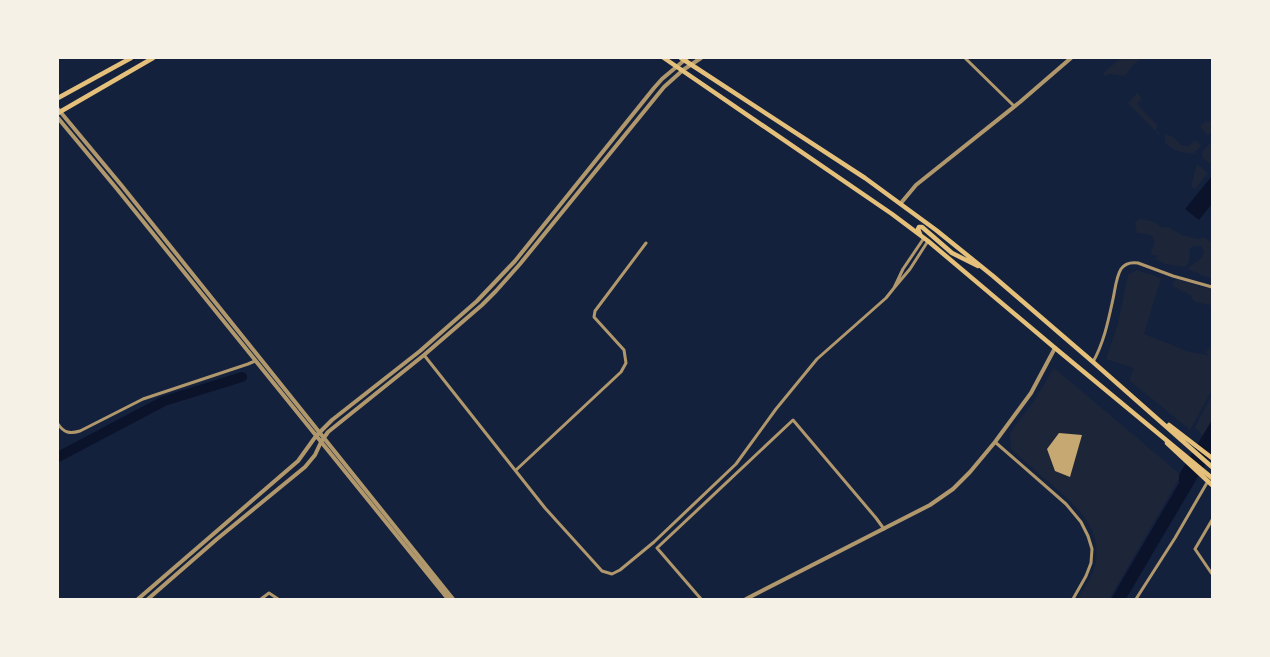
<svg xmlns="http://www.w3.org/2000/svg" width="1270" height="657" font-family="Jost,sans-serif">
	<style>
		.green { fill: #1d2539 }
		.water { fill: #0b132b }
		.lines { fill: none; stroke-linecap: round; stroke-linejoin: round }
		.river { stroke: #0b132b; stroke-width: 10 }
		.building { fill: #c6a872 }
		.minor { stroke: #b1986c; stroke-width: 3 }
		.tertiary { stroke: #b1986c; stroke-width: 4 }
		.secondary { stroke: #e5c07b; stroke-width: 4.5 }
	</style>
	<rect width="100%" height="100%" fill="#14213d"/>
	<!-- green -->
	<path class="green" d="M 1121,58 L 1146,58 C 1136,59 1131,68 1125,76 L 1111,74 L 1105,76 L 1103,73 Z
		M 1137,93 L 1142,98 L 1137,104 L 1158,126 L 1155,129 L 1160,134 L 1159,135 L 1128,103 Z
		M 1212,119 L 1212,131 L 1208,136 L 1200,127 L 1206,121 L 1208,122 Z
		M 1165,134 L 1173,137 L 1182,146 L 1189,146 L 1195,140 L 1201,146 L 1194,153 C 1183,153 1172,151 1165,142 Z
		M 1212,141 L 1212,162 L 1210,164 L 1203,158 L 1202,152 Z
		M 1197,164 L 1208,173 L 1195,189 L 1191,186 Z
		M 1140,219 L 1154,222 L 1161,227 L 1170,228 L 1182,235 L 1197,239 L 1205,238 L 1212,243 L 1212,279 L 1187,269 C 1194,262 1203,261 1204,251 L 1201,246 C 1185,245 1191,252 1189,261 C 1189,262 1186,266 1185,267 L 1166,264 L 1155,259 L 1159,255 L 1152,255 L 1151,250 C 1154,247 1155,244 1154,240 C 1153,233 1144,234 1137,233 L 1135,222 Z
		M 1137,270 L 1161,278 L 1144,334 L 1189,352 L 1203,354 L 1209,356 L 1206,352 L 1212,346 L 1212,390 L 1190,430 L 1129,380 L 1134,368 L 1106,359 L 1118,324 L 1128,275 Z
		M 1178,279 L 1205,288 L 1212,288 L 1212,303 L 1210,305 L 1196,302 L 1192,299 L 1192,296 C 1185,291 1178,290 1172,285 L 1174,281 Z
		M 1054,368 L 1181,475 L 1109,599 L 1077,599 C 1085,587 1094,575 1096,561 C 1101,525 1074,504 1050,483 C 1037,472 1024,460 1011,449 L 1010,433 L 1034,401 Z
		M 1212,395 L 1212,446 L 1195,427 Z"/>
	<!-- water -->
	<path class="water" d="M 1211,177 L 1212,178 L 1212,204 L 1199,220 L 1185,209 Z
		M 1212,420 L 1212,453 L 1126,599 L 1111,599 L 1179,483 L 1179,475 L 1180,473 Z"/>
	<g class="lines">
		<!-- river -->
		<path class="river" d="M 58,457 L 164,401 L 242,377"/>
	</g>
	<!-- building -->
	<path class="building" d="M 1059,433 L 1082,435 L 1070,477 L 1055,471 L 1047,449 Z"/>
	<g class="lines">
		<!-- minor -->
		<path class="minor" d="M 965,58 L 1014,106
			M 924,238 L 903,269 L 894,288 L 910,269 L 928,241
			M 424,355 L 545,508 L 602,571 L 612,574 L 620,570 L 654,542 L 736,464 L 776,409 L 817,359 L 886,298 L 894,288
			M 1093,362 C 1104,342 1108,322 1113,299 C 1115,290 1116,277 1121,269 C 1125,263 1131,262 1138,263 L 1173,276 L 1212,287
			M 58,424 C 64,433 70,434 80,431 L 143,399 L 248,364 L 255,361
			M 995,442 L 1066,504 L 1081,522 L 1088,536 L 1092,549 L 1091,563 L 1086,576 L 1073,599
			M 516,470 L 621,372 L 626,363 L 624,350 L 594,317 L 595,311 L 646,243
			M 1212,520 L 1195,549 L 1212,574
			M 261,599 L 269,593 L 278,599
			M 701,599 L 657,548 L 793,420 L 876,518 L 884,529
			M 1136,599 L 1175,538 L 1208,481"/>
		<!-- tertiary -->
		<path class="tertiary" d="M 58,109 L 122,186 L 453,599
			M 58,118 L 117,189 L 448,599
			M 901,203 L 916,185 L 1020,102 L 1071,58
			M 138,599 L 298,461 L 316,436 L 332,420 L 420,351 L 477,301 L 515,261 L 654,88 L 662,79 L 687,58
			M 148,599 L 217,539 L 305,467 L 315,455 L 321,442 L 328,432 L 424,355 L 482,305 L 496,291 L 520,264 L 664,87 L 683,70 L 701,58
			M 746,599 L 930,505 L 953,489 L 970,472 L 995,442 L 1031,393 L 1055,348"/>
		<!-- secondary -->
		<path class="secondary" d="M 664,58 L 892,214 L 928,241 L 1055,348 L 1212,478
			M 681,58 L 865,178 L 936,230 L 993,276 L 1093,362 L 1212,467
			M 58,98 L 131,58
			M 58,113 L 153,58
			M 920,234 L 918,229 L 919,227 L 922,227 L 952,253 L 978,266
			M 1169,425 L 1212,458
			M 1167,443 L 1212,485"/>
	</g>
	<!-- border -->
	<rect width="1270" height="657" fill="none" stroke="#f6f1e7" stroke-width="118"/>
</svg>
